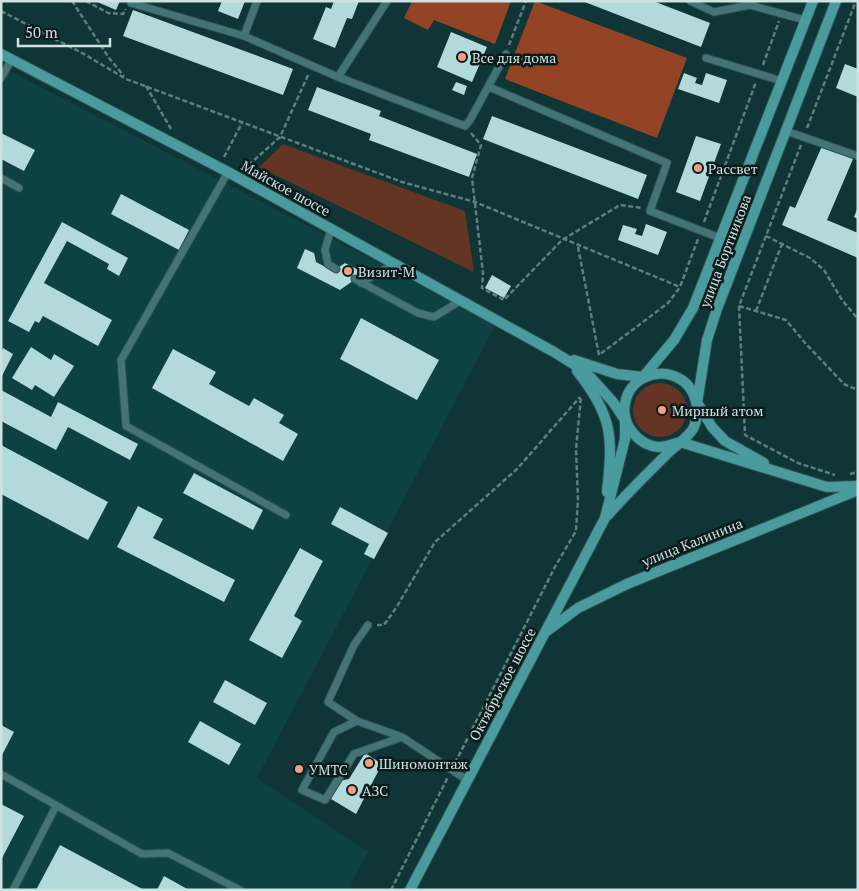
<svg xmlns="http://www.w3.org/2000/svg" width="859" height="891" font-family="'PT Serif',serif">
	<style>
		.built { fill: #0e4142 }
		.green { fill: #643523 }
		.forest { fill: #934424 }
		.building { fill: #b2dada }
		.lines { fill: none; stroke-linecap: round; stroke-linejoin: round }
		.lane-casing { stroke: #2e5152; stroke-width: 9 }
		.secondary-casing { stroke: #2e5152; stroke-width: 12 }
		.path { stroke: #607e7e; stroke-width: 2.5; stroke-dasharray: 5 2.5; stroke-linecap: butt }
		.lane { stroke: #447475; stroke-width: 7 }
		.secondary { stroke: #4a9b9d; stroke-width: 10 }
		.poi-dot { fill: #f2a080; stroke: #0b1a1a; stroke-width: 2 }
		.labels { text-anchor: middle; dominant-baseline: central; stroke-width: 5; stroke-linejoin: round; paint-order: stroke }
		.poi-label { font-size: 14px; fill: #cee2e2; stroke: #0b1a1a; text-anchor: start }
		.street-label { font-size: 14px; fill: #cee2e2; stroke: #0b1a1a }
	</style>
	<rect width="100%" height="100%" fill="#103536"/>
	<!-- built -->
	<path class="built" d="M 1,66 L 496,324 L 257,778 L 368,852 L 351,884 L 352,885 L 350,890 L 1,890 Z"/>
	<!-- green -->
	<path class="green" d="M 283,144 L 465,211 L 474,272 L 259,167 Z
		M633 410a27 27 0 1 1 54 0a27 27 0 1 1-54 0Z"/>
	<!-- forest -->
	<path class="forest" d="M 412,1 L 511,1 L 495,44 L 434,20 L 428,30 L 404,18 Z
		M 535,1 L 687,58 L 657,138 L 505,79 Z"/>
	<!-- building -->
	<path class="building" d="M 95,1 L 120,1 L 116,10 Z
		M 222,1 L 245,1 L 238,19 L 218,11 Z
		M 334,1 L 359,1 L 352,19 L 347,18 L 335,48 L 313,39 L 326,7 L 331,9 Z
		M 582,1 L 653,1 L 710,23 L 701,47 Z
		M 133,10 L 293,69 L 283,95 L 123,36 Z
		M 451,32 L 487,47 L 472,82 L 437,67 Z
		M 845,64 L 858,69 L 858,97 L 836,88 Z
		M 684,73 L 697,78 L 695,83 L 702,85 L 706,73 L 727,80 L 719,103 L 678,89 Z
		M 456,82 L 467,86 L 464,95 L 452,90 Z
		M 317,87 L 381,111 L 379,116 L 477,154 L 469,177 L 369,140 L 371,134 L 308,110 Z
		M 492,116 L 647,175 L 638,199 L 483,139 Z
		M 1,133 L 35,150 L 24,171 L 1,159 Z
		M 696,136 L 721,144 L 700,201 L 676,192 Z
		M 822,146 L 853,159 L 827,220 L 858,233 L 858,258 L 782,225 L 790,206 L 795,208 Z
		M 121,194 L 189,230 L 179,250 L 111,214 Z
		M 858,207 L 858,219 L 854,217 Z
		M 62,222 L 128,258 L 119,276 L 107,269 L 109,264 L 67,241 L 44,283 L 112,320 L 98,346 L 43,316 L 39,323 L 35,321 L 29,332 L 8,321 Z
		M 646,224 L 667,232 L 658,255 L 618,240 L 623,225 L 637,229 L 635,234 L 642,236 Z
		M 305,249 L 314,253 L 316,262 L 333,271 L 345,263 L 364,273 L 340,290 L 297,268 Z
		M 492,275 L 511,286 L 504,298 L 485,288 Z
		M 361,318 L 439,360 L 417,400 L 340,359 Z
		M 31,347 L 51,360 L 54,354 L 74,366 L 54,397 L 35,385 L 32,390 L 12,378 Z
		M 3,348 L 13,354 L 1,378 L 1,353 Z
		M 173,349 L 216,372 L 209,384 L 249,406 L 254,398 L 284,415 L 279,423 L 298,434 L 283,461 L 152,388 Z
		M 1,390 L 51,417 L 58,402 L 138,444 L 130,460 L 68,427 L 56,450 L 1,421 Z
		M 1,445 L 108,502 L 88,540 L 1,494 Z
		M 194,473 L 263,510 L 253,530 L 183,493 Z
		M 138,506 L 163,519 L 153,538 L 235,580 L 224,602 L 117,547 Z
		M 340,507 L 388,533 L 374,559 L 364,554 L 369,544 L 331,524 Z
		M 300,548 L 323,561 L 294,616 L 302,621 L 282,658 L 249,640 Z
		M 225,680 L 267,703 L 255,725 L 213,702 Z
		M 200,721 L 241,744 L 229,765 L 188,742 Z
		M 1,725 L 14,732 L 1,757 Z
		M 365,753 L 382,764 L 356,814 L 331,799 L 339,781 L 349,779 Z
		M 1,804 L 24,816 L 1,860 Z
		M 60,845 L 144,890 L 36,890 Z
		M 164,876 L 189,890 L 157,890 Z"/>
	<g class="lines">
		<defs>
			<path id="lane" d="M 132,1 L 131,3 L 244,36 L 338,77 L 465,126 L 470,120 L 506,54
				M 690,1 L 714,12 L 750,5 L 805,20
				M 244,36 L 257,1
				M 706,58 L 782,81
				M 338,77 L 387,1
				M 1,78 L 12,59
				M 489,87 L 667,163 L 650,211 L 720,238
				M 786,131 L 858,156
				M 228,172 L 121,360 L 126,426 L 286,515
				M 1,178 L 19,188
				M 331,229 L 325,250 L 328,264 L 336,269
				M 355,279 L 418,313 L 434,317 L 460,301
				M 361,283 L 394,264
				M 368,625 L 354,645 L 328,702 L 357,721 L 402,737 L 467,780
				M 357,721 L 334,732 L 302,790 L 325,800 L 354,754 L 402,737
				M 1,774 L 142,854 L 168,853 L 240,890
				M 13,890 L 56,806"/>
			<path id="secondary" d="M 1,54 L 228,172 L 554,352 L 586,372 L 613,402 L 625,420
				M 574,360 L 617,374 L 643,377
				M 577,371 C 613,416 613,437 607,492
				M 643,377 L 674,340 L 693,308 L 813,1
				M 697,403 L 707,340 L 717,309 L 836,1
				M 698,404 L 712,427 L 725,441 L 764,463
				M 680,442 L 827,487 L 858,486
				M 608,515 C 627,493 648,473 668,453 C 676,445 687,438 693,429 C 696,423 697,417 697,411 C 697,398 691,385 680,379 C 658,366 629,378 625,404 C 621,424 638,445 658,447 C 666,447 673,444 680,442
				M 547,631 L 578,608 L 627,584 L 858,490
				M 410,890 L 605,518 L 625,439 L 625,420"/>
		</defs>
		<!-- lane casing -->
		<use href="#lane" class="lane-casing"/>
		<!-- secondary casing -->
		<use href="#secondary" class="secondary-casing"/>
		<!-- path -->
		<path class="path" d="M 72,1 L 109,58 L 124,76
			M 86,1 L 108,13 L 123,14 L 126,9
			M 1,11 L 84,54 L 126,79 L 402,182 L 475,202 L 680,287
			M 509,45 L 526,1
			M 763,65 L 779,21
			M 146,86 L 171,129
			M 807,128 L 856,1
			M 471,133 L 481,145 L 472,178 L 483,273 L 482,288 L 504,300 L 562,240 L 620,205 L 642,208
			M 801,145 L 739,306 L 745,435 L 798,463 L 835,475
			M 224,157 L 242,123
			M 243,170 L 280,137 L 309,73
			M 704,222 L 756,82
			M 766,236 L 810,258 L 824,270 L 842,300 L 858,319
			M 578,247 L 599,355 L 668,303 L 680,287 L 698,239
			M 739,306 L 786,320 L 806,344 L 844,384 L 858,390
			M 756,311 L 782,244
			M 850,474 L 858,472
			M 377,625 L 384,625 L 396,608 L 435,542 L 517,469 L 580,397
			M 455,763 L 556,565 L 576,531 L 578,499 L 576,450 L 581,396
			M 391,890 L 448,777"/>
		<!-- lane -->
		<use href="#lane" class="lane"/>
		<!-- secondary -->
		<use href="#secondary" class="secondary"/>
	</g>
	<!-- markers -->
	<g class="poi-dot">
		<circle cx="462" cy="57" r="5"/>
		<circle cx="698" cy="168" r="5"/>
		<circle cx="348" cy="271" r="5"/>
		<circle cx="662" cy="410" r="5"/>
		<circle cx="369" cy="763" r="5"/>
		<circle cx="299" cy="769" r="5"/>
		<circle cx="352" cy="790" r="5"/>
	</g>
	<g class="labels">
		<!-- poi labels -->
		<g class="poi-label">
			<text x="472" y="57">Все для дома</text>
			<text x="708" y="168">Рассвет</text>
			<text x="358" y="271">Визит-М</text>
			<text x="672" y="410">Мирный атом</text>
			<text x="379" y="763">Шиномонтаж</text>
			<text x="309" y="769">УМТС</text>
			<text x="362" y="790">АЗС</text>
		</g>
		<!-- street labels -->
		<g class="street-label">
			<text transform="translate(286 188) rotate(29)">Майское шоссе</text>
			<text transform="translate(725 251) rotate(-69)">улица Бортникова</text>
			<text transform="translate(692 542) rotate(-22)">улица Калинина</text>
			<text transform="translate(502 684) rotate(-62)">Октябрьское шоссе</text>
		</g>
	</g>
	<!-- border -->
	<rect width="859" height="891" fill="none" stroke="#cee2e2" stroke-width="5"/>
	<!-- scale -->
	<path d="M18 38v8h92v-8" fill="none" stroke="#cee2e2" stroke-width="2.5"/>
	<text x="25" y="38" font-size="15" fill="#cee2e2" stroke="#0b1a1a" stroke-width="4" paint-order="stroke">50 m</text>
</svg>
